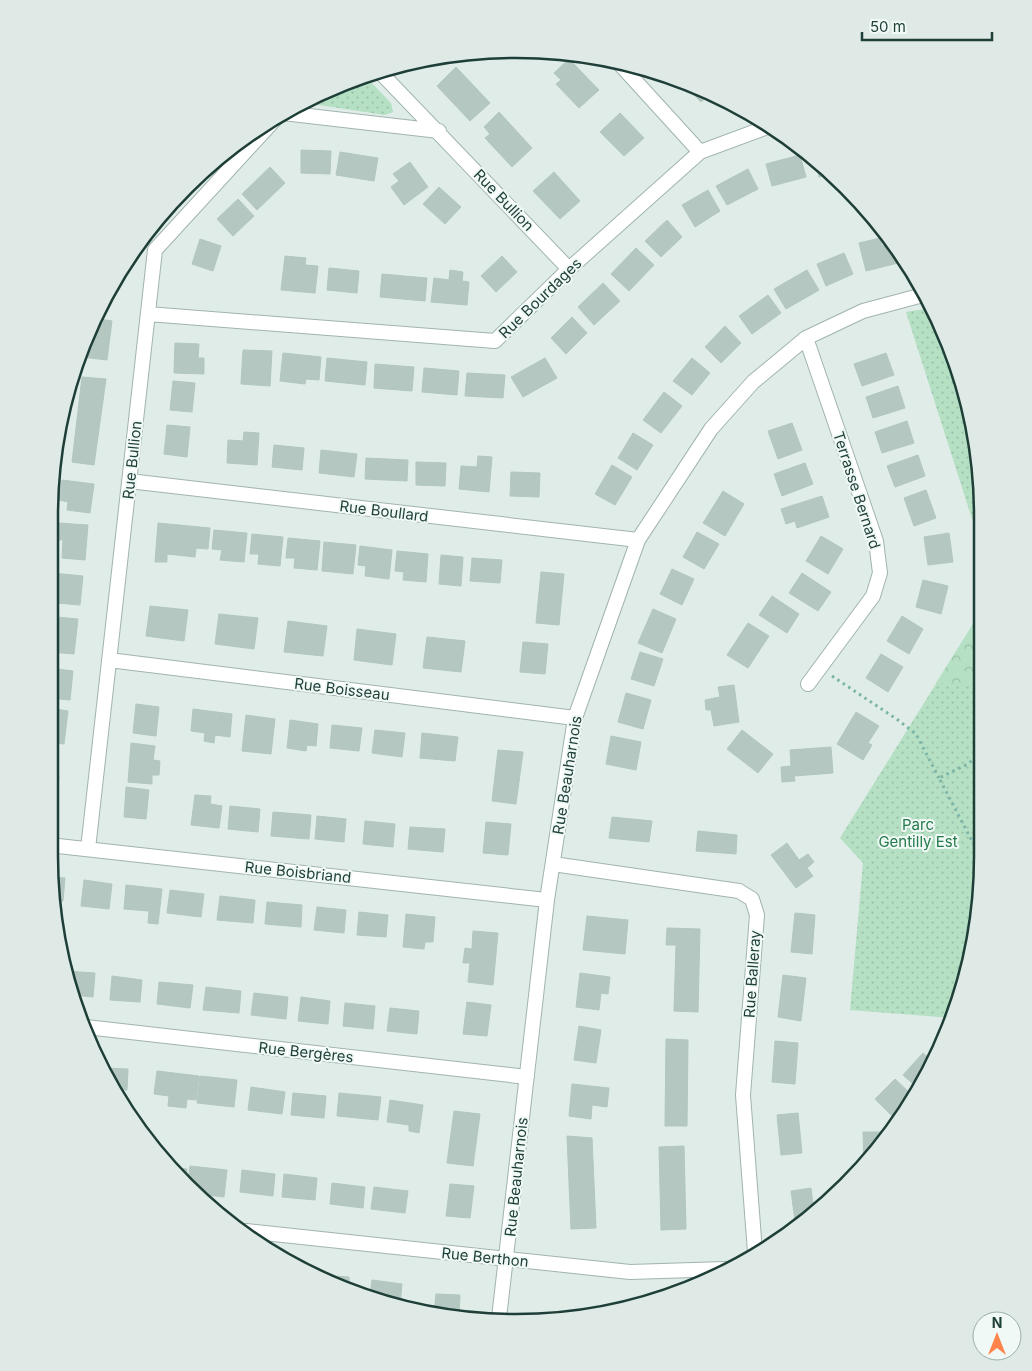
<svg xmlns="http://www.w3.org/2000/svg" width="1032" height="1371" font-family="Inter,sans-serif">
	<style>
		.green { fill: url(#green-dots) }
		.forest { fill: url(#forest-crowns) }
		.building { fill: #b4c7c0; stroke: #b1c7bf }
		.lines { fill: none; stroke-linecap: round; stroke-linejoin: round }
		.minor-casing { stroke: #a1b4af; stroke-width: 16 }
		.path { stroke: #7cb4a6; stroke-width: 3; stroke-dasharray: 2.5 4; stroke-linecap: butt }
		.minor { stroke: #fff; stroke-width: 14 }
		.labels { text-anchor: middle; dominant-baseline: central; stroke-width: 4; stroke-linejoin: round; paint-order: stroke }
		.street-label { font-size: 15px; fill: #1e3e38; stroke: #f0f9f5 }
		.park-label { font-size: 15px; fill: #247a4b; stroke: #f0f9f5 }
		.rim { fill: none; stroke: #1e3e38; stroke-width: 2.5 }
	</style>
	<defs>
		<pattern id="green-dots" width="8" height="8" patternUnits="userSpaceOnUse" patternTransform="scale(1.25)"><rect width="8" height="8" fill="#b5e0c4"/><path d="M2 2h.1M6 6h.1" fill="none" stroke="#9bc1a9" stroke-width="1.8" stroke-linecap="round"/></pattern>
		<pattern id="forest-crowns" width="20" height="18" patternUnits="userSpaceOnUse" patternTransform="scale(1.25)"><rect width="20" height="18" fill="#b5e0c4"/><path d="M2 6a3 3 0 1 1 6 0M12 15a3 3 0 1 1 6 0" fill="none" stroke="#9bc1a9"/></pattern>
	</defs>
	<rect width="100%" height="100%" fill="#dfece7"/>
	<!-- green -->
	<path class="green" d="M 365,76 L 391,103 L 393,112 L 385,115 L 312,104 L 310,100 L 311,96 Z
		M 931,308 L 948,337 L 979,455 L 980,544 L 906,312 Z
		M 980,613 L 982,886 L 959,1005 L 953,1018 L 850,1010 L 863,863 L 840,838 Z"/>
	<!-- forest -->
	<path class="forest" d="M 979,495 L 980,544 L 972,517 Z
		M 980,613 L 981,684 L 936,683 Z"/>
	<!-- building -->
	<path class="building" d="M 527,51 L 545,52 L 536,60 Z
		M 433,58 L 423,68 L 416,61 Z
		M 569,59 L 599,90 L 579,108 L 556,84 L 561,80 L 554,73 Z
		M 456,67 L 490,103 L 470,121 L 437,86 Z
		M 680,80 L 710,94 L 701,102 Z
		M 499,112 L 532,148 L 512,167 L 485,138 L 490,134 L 484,127 Z
		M 620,113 L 644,138 L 624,156 L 600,132 Z
		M 301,150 L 331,151 L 330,174 L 301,173 Z
		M 340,152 L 378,158 L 374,181 L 336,175 Z
		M 800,155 L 806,177 L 772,186 L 766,164 Z
		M 816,159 L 824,165 L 834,175 L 819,177 Z
		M 410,162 L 428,187 L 404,205 L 391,187 L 399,181 L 393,174 Z
		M 270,167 L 285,183 L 257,210 L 242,194 Z
		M 748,169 L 758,189 L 727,205 L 716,186 Z
		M 554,172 L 580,201 L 560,219 L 533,191 Z
		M 439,187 L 461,207 L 445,224 L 423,204 Z
		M 708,190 L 720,211 L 695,227 L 682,205 Z
		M 238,199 L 254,216 L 233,236 L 217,219 Z
		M 667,220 L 682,237 L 661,257 L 645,241 Z
		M 880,238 L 882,246 L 894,244 L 898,263 L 866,271 L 859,243 Z
		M 200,239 L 221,246 L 213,271 L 192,264 Z
		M 636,248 L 654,265 L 629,291 L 611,274 Z
		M 844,253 L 853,274 L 826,286 L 817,264 Z
		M 285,256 L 306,258 L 305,265 L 318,266 L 315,293 L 281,290 Z
		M 502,256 L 517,272 L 496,292 L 481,276 Z
		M 329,268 L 359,271 L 357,293 L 327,290 Z
		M 450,270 L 463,272 L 462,281 L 469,282 L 467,305 L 431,302 L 434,278 L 449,280 Z
		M 807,270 L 819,290 L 786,309 L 774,289 Z
		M 382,274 L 427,278 L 425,301 L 380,297 Z
		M 116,282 L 114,299 L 109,298 Z
		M 603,283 L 620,301 L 594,325 L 578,307 Z
		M 768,295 L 781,313 L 752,334 L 739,316 Z
		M 572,317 L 587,333 L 566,354 L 551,338 Z
		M 99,319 L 112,321 L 107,360 L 82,357 Z
		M 725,326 L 741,343 L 721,363 L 705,347 Z
		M 175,343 L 199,344 L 198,358 L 204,358 L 204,374 L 174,373 Z
		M 243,350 L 272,351 L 270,386 L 241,384 Z
		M 283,353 L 321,357 L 319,380 L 306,379 L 305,384 L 280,381 Z
		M 886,353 L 894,375 L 862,386 L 854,364 Z
		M 327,358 L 367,362 L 365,385 L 325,381 Z
		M 545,358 L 557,378 L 523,397 L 511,377 Z
		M 692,358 L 710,373 L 692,395 L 673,381 Z
		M 375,364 L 414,367 L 412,391 L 374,388 Z
		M 424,368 L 459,371 L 457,395 L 422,392 Z
		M 467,373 L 505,375 L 503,398 L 465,396 Z
		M 82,377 L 106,379 L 94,465 L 72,462 Z
		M 173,381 L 195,383 L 192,412 L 170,410 Z
		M 898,386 L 905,408 L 873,418 L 866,397 Z
		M 664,392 L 682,406 L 661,433 L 643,420 Z
		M 907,421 L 914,443 L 882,453 L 875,432 Z
		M 792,423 L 802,450 L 778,459 L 768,431 Z
		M 167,425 L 190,427 L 187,457 L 164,454 Z
		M 244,432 L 259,433 L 257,465 L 227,463 L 228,440 L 243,441 Z
		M 633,433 L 653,445 L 637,470 L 618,458 Z
		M 274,445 L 304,448 L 302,470 L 272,467 Z
		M 321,450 L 357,454 L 354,477 L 319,473 Z
		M 918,455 L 925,476 L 895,487 L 887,466 Z
		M 478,456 L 492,457 L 489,492 L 459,489 L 461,466 L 477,467 Z
		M 366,458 L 408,460 L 407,481 L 365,479 Z
		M 416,462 L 446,463 L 445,486 L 416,485 Z
		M 805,463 L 813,484 L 782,496 L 774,474 Z
		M 612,465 L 632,477 L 615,505 L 595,494 Z
		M 511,472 L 540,473 L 539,497 L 510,496 Z
		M 62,480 L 94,484 L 90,513 L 67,510 L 68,502 L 59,500 Z
		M 926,490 L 936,518 L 914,526 L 904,498 Z
		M 723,491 L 744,504 L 725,536 L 703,523 Z
		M 822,496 L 829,517 L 797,528 L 795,521 L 786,524 L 781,509 Z
		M 58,523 L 88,525 L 85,560 L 62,558 L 63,540 L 57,540 Z
		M 158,523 L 210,528 L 208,549 L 196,548 L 195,557 L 167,554 L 167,562 L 155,562 Z
		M 214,530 L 247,533 L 244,562 L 220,560 L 222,550 L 212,549 Z
		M 697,532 L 719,544 L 704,569 L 683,557 Z
		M 949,533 L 953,562 L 928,565 L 924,537 Z
		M 252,534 L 283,537 L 280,566 L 258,564 L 259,554 L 250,554 Z
		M 821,536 L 843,549 L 828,574 L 806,561 Z
		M 288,538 L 320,541 L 317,570 L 294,568 L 295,558 L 286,558 Z
		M 324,542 L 356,545 L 353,574 L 322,571 Z
		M 360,546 L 392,550 L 389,579 L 365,576 L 366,566 L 358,565 Z
		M 397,551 L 428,554 L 426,582 L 403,580 L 404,572 L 395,571 Z
		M 441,555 L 463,557 L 461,586 L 439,584 Z
		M 472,558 L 502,560 L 500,583 L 470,581 Z
		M 672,569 L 694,579 L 682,605 L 660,594 Z
		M 541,572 L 564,574 L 559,625 L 536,623 Z
		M 52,573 L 83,576 L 80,605 L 56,603 L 58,588 L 51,587 Z
		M 802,573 L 831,592 L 818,611 L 789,593 Z
		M 923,580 L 948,586 L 941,614 L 916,607 Z
		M 772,596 L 799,614 L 787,633 L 759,615 Z
		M 150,606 L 188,610 L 184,641 L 146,636 Z
		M 653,609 L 676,619 L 662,653 L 638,643 Z
		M 219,614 L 258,618 L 254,649 L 215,644 Z
		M 902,616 L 923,629 L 909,654 L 887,641 Z
		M 56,617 L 78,619 L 74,654 L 51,652 L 52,642 L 49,641 L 49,627 L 55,627 Z
		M 288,621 L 327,626 L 323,656 L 284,652 Z
		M 748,623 L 769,636 L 748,668 L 727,655 Z
		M 357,629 L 396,634 L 392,665 L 354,660 Z
		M 427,637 L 465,641 L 461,672 L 423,668 Z
		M 523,642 L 548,644 L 545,674 L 520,672 Z
		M 640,652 L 663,659 L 654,686 L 631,679 Z
		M 881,654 L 903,667 L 888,692 L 866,678 Z
		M 49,668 L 73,671 L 70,700 L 49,698 Z
		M 734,685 L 739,722 L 714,726 L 711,710 L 706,710 L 705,700 L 720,697 L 718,687 Z
		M 626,693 L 651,700 L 643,729 L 618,722 Z
		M 136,704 L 159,707 L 156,736 L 133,733 Z
		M 49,708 L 68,711 L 64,744 L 49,742 Z
		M 193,709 L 232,714 L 230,737 L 215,735 L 214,743 L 204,741 L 205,733 L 191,731 Z
		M 856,712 L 879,726 L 868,743 L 872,745 L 863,760 L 837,744 Z
		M 246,715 L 275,719 L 271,754 L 242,751 Z
		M 290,720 L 318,724 L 316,746 L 307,745 L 306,751 L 287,748 Z
		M 332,725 L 362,728 L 359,751 L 330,748 Z
		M 375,730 L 405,733 L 402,757 L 372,753 Z
		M 742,730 L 773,754 L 758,773 L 727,749 Z
		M 422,733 L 458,737 L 455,761 L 420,758 Z
		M 611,736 L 641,742 L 636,770 L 606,764 Z
		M 131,743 L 155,746 L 153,760 L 160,761 L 159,775 L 152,775 L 152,784 L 128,782 Z
		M 831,747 L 833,773 L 794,776 L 795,781 L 782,782 L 781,767 L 791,766 L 790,750 Z
		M 498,750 L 523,752 L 516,804 L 492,801 Z
		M 49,775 L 59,776 L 56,809 L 49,809 Z
		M 126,787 L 149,790 L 146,819 L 124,817 Z
		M 195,795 L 211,796 L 210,804 L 222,806 L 219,828 L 191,825 Z
		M 230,806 L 260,809 L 258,832 L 228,829 Z
		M 273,812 L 311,815 L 309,839 L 271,836 Z
		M 317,816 L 346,819 L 344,842 L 315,839 Z
		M 612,817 L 652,821 L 649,842 L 609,838 Z
		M 365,821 L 395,824 L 393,847 L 363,844 Z
		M 486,822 L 511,824 L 508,855 L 483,853 Z
		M 410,827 L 445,829 L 443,852 L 408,849 Z
		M 698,831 L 737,835 L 736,854 L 696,851 Z
		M 787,843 L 799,860 L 808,854 L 814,862 L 807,868 L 813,876 L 796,888 L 771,855 Z
		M 52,877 L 65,878 L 63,901 L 55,900 Z
		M 84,880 L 112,884 L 109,909 L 81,906 Z
		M 126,885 L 162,889 L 158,924 L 148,923 L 149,911 L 124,909 Z
		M 170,890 L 204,894 L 201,917 L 167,913 Z
		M 220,896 L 255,900 L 253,923 L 217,920 Z
		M 267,902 L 302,905 L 301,927 L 265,924 Z
		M 317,907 L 346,910 L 344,933 L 314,930 Z
		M 359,912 L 388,915 L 386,937 L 357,935 Z
		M 795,913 L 815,915 L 812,954 L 791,952 Z
		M 406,914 L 435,917 L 433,942 L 425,942 L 424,949 L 403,947 Z
		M 587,916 L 628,920 L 625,954 L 583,950 Z
		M 667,928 L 700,929 L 698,1012 L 674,1011 L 676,945 L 666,945 Z
		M 473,931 L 498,933 L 493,985 L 468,982 L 470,963 L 463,963 L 465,948 L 472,949 Z
		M 65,971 L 95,973 L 93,997 L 73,995 L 65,976 Z
		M 580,973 L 610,977 L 608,994 L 601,993 L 599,1010 L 576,1007 Z
		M 783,975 L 806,978 L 801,1021 L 778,1017 Z
		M 112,976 L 142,980 L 140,1002 L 110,1000 Z
		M 159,982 L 193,985 L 190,1008 L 157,1004 Z
		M 206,987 L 241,991 L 239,1013 L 203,1010 Z
		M 254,993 L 288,997 L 286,1019 L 251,1015 Z
		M 301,997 L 330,1001 L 328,1024 L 298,1021 Z
		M 467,1002 L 491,1005 L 487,1036 L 463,1034 Z
		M 345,1003 L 375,1006 L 373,1029 L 343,1026 Z
		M 390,1008 L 419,1011 L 417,1034 L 387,1031 Z
		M 579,1026 L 601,1030 L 596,1063 L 574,1060 Z
		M 666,1039 L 688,1040 L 687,1126 L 665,1126 Z
		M 775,1041 L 798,1043 L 795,1084 L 772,1082 Z
		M 923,1053 L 933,1062 L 920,1090 L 903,1075 Z
		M 103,1068 L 128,1069 L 127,1090 L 112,1090 Z
		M 157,1071 L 199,1076 L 196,1100 L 187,1099 L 186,1108 L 168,1106 L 169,1096 L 154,1094 Z
		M 200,1076 L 237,1080 L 234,1107 L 197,1103 Z
		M 895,1079 L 913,1096 L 893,1117 L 875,1099 Z
		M 572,1084 L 609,1088 L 607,1107 L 592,1105 L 591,1119 L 569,1116 Z
		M 251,1087 L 285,1092 L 282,1114 L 248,1110 Z
		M 293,1093 L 326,1096 L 324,1118 L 291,1115 Z
		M 339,1093 L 381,1097 L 378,1120 L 337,1116 Z
		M 390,1100 L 423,1105 L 419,1133 L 409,1131 L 409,1125 L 387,1122 Z
		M 454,1111 L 480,1114 L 473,1166 L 447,1163 Z
		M 798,1113 L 802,1153 L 781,1155 L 777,1115 Z
		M 863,1132 L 885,1132 L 885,1138 L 864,1166 Z
		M 567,1136 L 592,1138 L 596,1228 L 571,1229 Z
		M 684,1146 L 686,1229 L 661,1230 L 659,1147 Z
		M 190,1166 L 227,1170 L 224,1197 L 198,1194 L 188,1182 Z
		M 176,1168 L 187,1169 L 186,1180 Z
		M 242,1170 L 275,1174 L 273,1196 L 240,1192 Z
		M 284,1174 L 317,1178 L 315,1200 L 282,1197 Z
		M 332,1183 L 365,1187 L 363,1208 L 330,1204 Z
		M 450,1184 L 474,1186 L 470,1218 L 446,1216 Z
		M 374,1187 L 408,1191 L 405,1213 L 371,1209 Z
		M 811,1188 L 814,1213 L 796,1228 L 791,1191 Z
		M 316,1275 L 349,1277 L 349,1287 L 316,1276 Z
		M 372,1280 L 402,1284 L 400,1305 L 370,1295 Z
		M 436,1294 L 460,1295 L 459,1315 L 434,1314 Z"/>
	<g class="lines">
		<defs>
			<path id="minor" d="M 618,62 L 700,152
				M 379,71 L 569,269
				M 283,113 L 439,131
				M 148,314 L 495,341 L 569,269 L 700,152 L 770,126
				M 806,338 L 876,541 L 880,573 L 873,596 L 808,684
				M 129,481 L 638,540
				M 109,660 L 575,718
				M 49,845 L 547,900
				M 88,849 L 155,250 L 277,117
				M 553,864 L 739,891 L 752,899 L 757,915 L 743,1095 L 755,1252
				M 86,1027 L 527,1077
				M 246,1231 L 630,1272 L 725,1269
				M 499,1318 L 547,900 L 575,718 L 638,540 L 711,429 L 753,382 L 806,338 L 863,311 L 923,295"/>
		</defs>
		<!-- minor casing -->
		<use href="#minor" class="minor-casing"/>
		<!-- path -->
		<path class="path" d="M 832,676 L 898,720 L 916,734 L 939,778
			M 981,752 L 968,764 L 939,778 L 982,860"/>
		<!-- minor -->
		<use href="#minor" class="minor"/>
	</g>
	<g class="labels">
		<!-- street labels -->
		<g class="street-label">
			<text transform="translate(504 200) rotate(46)">Rue Bullion</text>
			<text transform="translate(540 298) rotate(-44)">Rue Bourdages</text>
			<text transform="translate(132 460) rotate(-84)">Rue Bullion</text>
			<text transform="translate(857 490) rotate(72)">Terrasse Bernard</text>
			<text transform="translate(384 511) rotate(7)">Rue Boullard</text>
			<text transform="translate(342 689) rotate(7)">Rue Boisseau</text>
			<text transform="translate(567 775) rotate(-81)">Rue Beauharnois</text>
			<text transform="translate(298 872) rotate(6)">Rue Boisbriand</text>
			<text transform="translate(752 974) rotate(-86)">Rue Balleray</text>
			<text transform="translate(306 1052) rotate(6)">Rue Bergères</text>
			<text transform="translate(516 1177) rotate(-84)">Rue Beauharnois</text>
			<text transform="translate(485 1257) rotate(6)">Rue Berthon</text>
		</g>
		<!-- park labels -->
		<g class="park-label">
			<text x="918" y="824">Parc<tspan x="918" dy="17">Gentilly Est</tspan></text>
		</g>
	</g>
	<!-- crop -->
	<path d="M0 0H1032V1371H0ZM516 58H516A458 458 0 0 1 974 516V856A458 458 0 0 1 516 1314H516A458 458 0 0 1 58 856V516A458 458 0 0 1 516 58Z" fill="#dfeae6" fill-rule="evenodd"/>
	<path class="rim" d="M516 58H516A458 458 0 0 1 974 516V856A458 458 0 0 1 516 1314H516A458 458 0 0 1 58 856V516A458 458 0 0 1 516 58Z"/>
	<!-- north arrow -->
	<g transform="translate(997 1336)"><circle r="24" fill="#f0f9f5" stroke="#9caea9"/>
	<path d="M0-4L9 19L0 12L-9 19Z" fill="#ff834a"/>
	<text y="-8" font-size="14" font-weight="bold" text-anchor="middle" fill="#1e3e38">N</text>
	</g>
	<!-- scale -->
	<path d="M862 32v8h130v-8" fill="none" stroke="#1e3e38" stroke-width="2.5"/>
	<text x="870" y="32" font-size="15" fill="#1e3e38" stroke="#f0f9f5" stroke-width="4" paint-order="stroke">50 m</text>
</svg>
